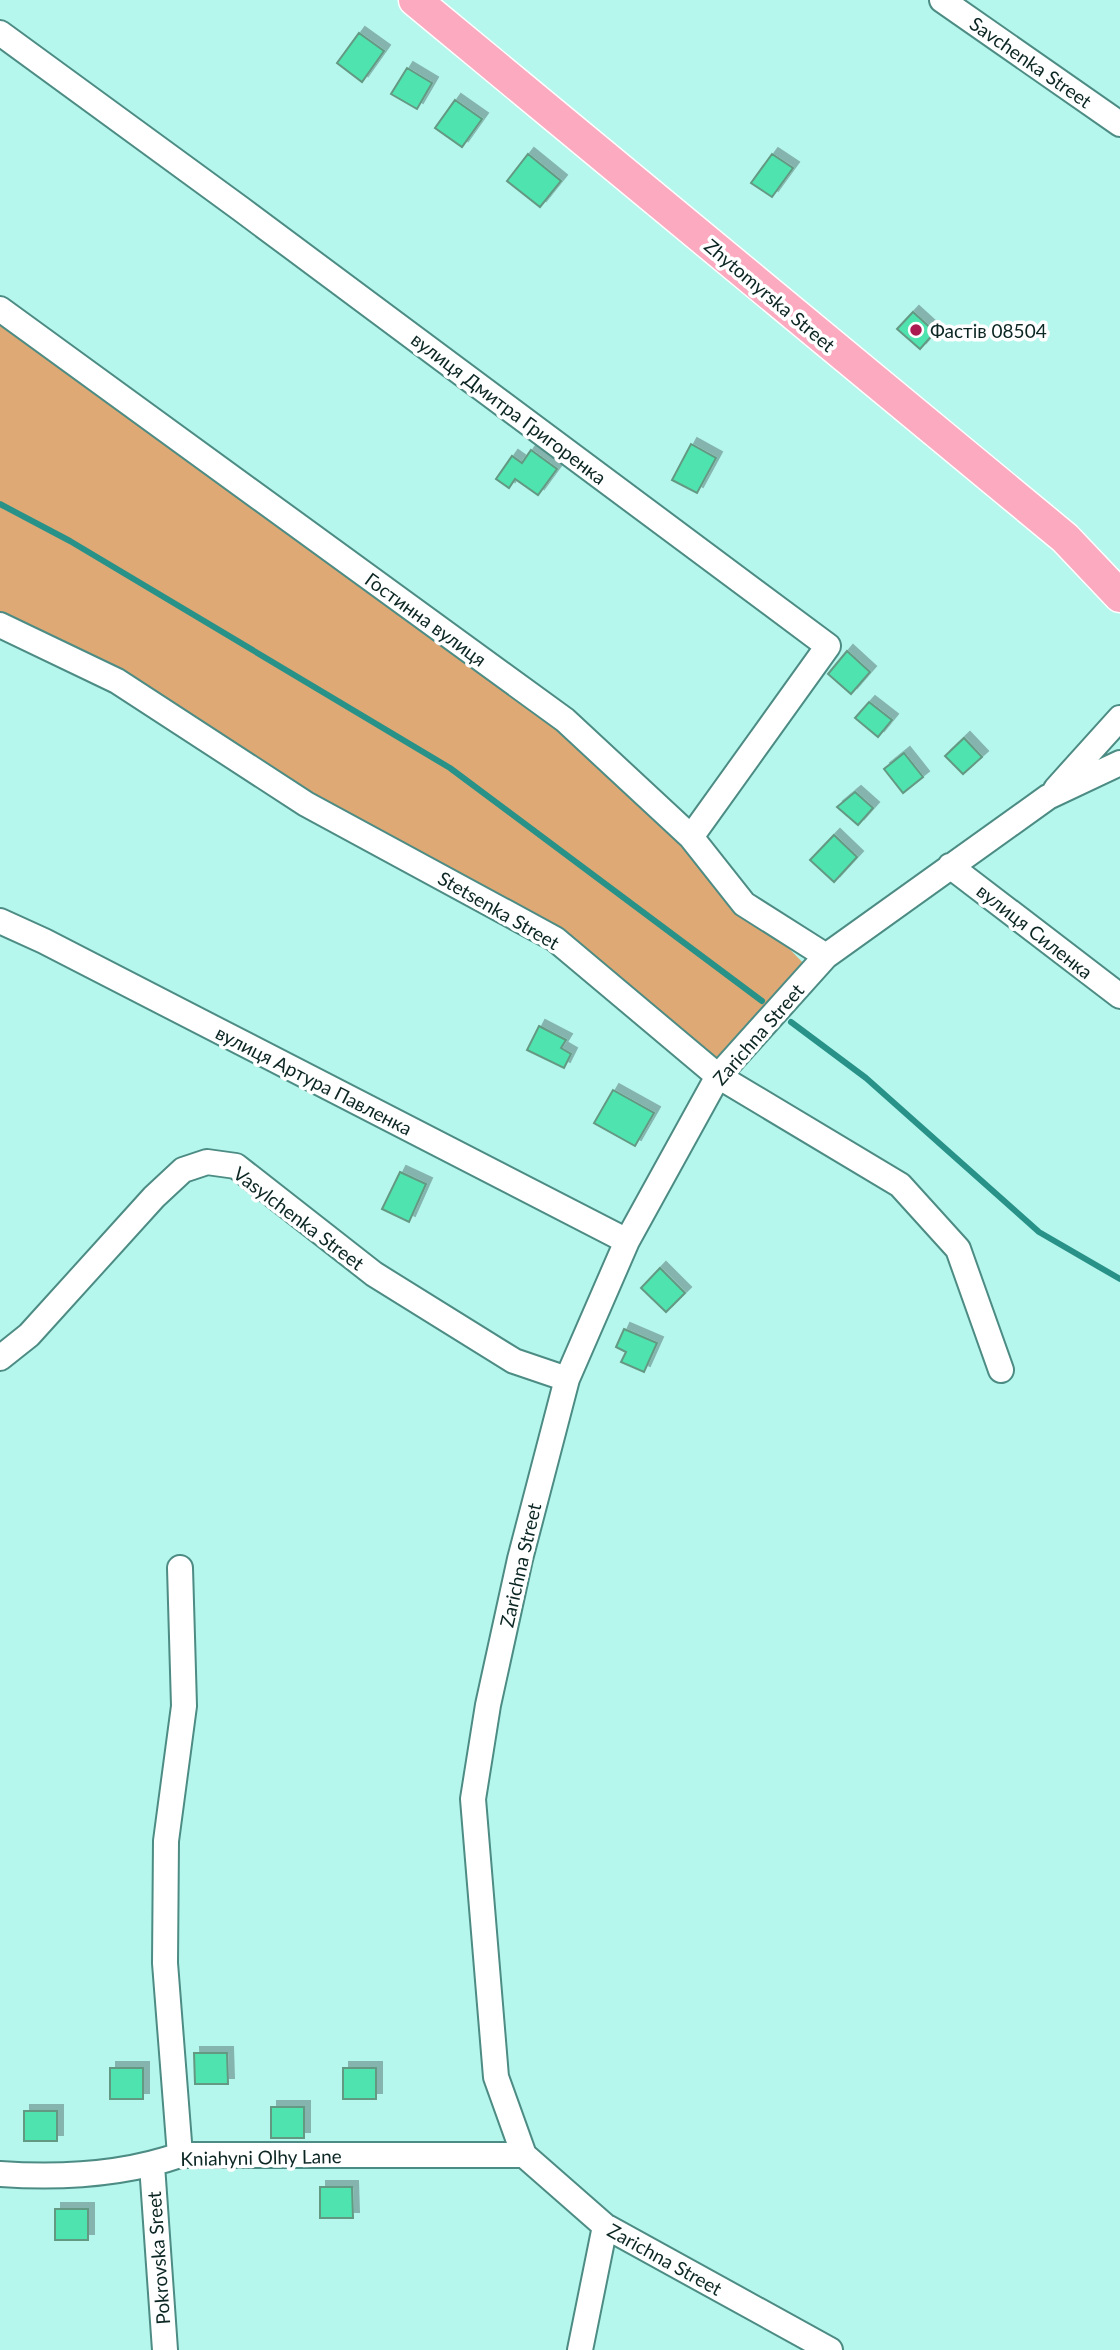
<svg xmlns="http://www.w3.org/2000/svg" width="1120" height="2350" font-family="Lato,sans-serif">
	<style>
		.green { fill: #dfa975 }
		.lines { fill: none; stroke-linecap: round; stroke-linejoin: round }
		.stream { stroke: #299288; stroke-width: 6 }
		.building { fill: #50e3af; stroke: #649983; stroke-width: 2; filter: url(#shadow) }
		.minor-casing { stroke: #4d8c84; stroke-width: 28 }
		.major-casing { stroke: #fff; stroke-width: 35 }
		.minor { stroke: #fff; stroke-width: 24 }
		.major { stroke: #fbaac0; stroke-width: 32 }
		.poi-dot { fill: #ab1a51; stroke: #fff; stroke-width: 2.5 }
		.labels { text-anchor: middle; dominant-baseline: central; stroke-width: 7; stroke-linejoin: round; paint-order: stroke }
		.street-label { font-size: 19px; fill: #0b2623; stroke: #fff }
		.poi-label { font-size: 19px; fill: #0b2623; stroke: #fff; text-anchor: start }
	</style>
	<defs>
		<filter id="shadow"><feDropShadow dx="6" dy="-6" stdDeviation="0" flood-color="#0004"/></filter>
	</defs>
	<rect width="100%" height="100%" fill="#b5f6ed"/>
	<!-- green -->
	<path class="green" d="M 0,322 L 565,720 L 812,972 L 718,1076 L 555,939 L 0,625 Z"/>
	<g class="lines">
		<!-- stream -->
		<path class="stream" d="M 0,504 L 70,541 L 450,768 L 762,1001
			M 791,1022 L 866,1078 L 1039,1232 L 1120,1279"/>
	</g>
	<!-- building -->
	<path class="building" d="M 359,33 L 384,51 L 362,82 L 337,63 Z
		M 407,68 L 432,83 L 417,109 L 391,94 Z
		M 455,100 L 482,119 L 462,147 L 435,128 Z
		M 528,154 L 561,181 L 540,207 L 507,181 Z
		M 772,154 L 793,168 L 772,197 L 751,183 Z
		M 913,312 L 935,332 L 920,349 L 897,329 Z
		M 691,444 L 716,458 L 697,493 L 672,480 Z
		M 531,450 L 557,469 L 538,495 L 515,479 L 509,488 L 496,479 L 512,456 L 522,463 Z
		M 847,651 L 870,672 L 851,694 L 828,674 Z
		M 869,702 L 892,720 L 878,737 L 855,718 Z
		M 964,738 L 982,757 L 963,774 L 945,756 Z
		M 904,753 L 923,777 L 903,793 L 884,769 Z
		M 855,792 L 873,808 L 858,825 L 837,807 Z
		M 834,835 L 857,857 L 834,882 L 810,860 Z
		M 539,1026 L 566,1040 L 561,1048 L 571,1054 L 564,1068 L 527,1050 Z
		M 613,1090 L 654,1113 L 635,1146 L 594,1123 Z
		M 400,1172 L 426,1184 L 409,1222 L 382,1209 Z
		M 660,1268 L 685,1293 L 666,1312 L 641,1288 Z
		M 624,1329 L 657,1343 L 644,1372 L 621,1362 L 626,1352 L 616,1347 Z
		M 194,2053 L 227,2053 L 228,2084 L 195,2084 Z
		M 110,2068 L 143,2068 L 143,2099 L 110,2099 Z
		M 343,2068 L 376,2068 L 376,2099 L 343,2099 Z
		M 271,2107 L 304,2107 L 304,2138 L 271,2138 Z
		M 24,2111 L 57,2111 L 57,2141 L 24,2141 Z
		M 320,2187 L 352,2187 L 353,2218 L 320,2218 Z
		M 55,2209 L 88,2209 L 88,2240 L 55,2240 Z"/>
	<g class="lines">
		<defs>
			<path id="minor" d="M 942,0 L 1120,124
				M 0,33 L 241,209 L 828,646 L 691,837
				M 0,309 L 565,720 L 691,837 L 744,904 L 826,956
				M 0,625 L 117,681 L 306,804 L 555,939 L 718,1076 L 900,1185 L 958,1249 L 1001,1370
				M 1056,789 L 1120,718
				M 950,866 L 1120,996
				M 0,921 L 44,941 L 627,1241
				M 0,1358 L 29,1335 L 154,1197 L 183,1170 L 207,1162 L 236,1166 L 374,1274 L 514,1361 L 567,1379
				M 180,1568 L 184,1706 L 166,1841 L 165,1963 L 180,2155
				M 152,2165 L 165,2350
				M 0,2174 C 59,2178 123,2175 180,2155 L 524,2155
				M 580,2350 L 605,2226
				M 830,2350 L 605,2226 L 524,2155 L 496,2077 L 473,1799 L 488,1705 L 520,1559 L 567,1379 L 627,1241 L 718,1076 L 826,956 L 1048,797 L 1120,763"/>
			<path id="major" d="M 415,0 L 1065,538 L 1120,596"/>
		</defs>
		<!-- minor casing -->
		<use href="#minor" class="minor-casing"/>
		<!-- major casing -->
		<use href="#major" class="major-casing"/>
		<!-- minor -->
		<use href="#minor" class="minor"/>
		<!-- major -->
		<use href="#major" class="major"/>
	</g>
	<!-- markers -->
	<circle class="poi-dot" cx="916" cy="330" r="7"/>
	<g class="labels">
		<!-- street labels -->
		<g class="street-label">
			<text transform="translate(1031 62) rotate(35)">Savchenka Street</text>
			<text transform="translate(770 295) rotate(40)">Zhytomyrska Street</text>
			<text transform="translate(509 408) rotate(37)">вулиця Дмитра Григоренка</text>
			<text transform="translate(426 619) rotate(36)">Гостинна вулиця</text>
			<text transform="translate(499 910) rotate(30)">Stetsenka Street</text>
			<text transform="translate(1035 931) rotate(38)">вулиця Силенка</text>
			<text transform="translate(758 1034) rotate(-49)">Zarichna Street</text>
			<text transform="translate(314 1080) rotate(27)">вулиця Артура Павленка</text>
			<text transform="translate(299 1218) rotate(37)">Vasylchenka Street</text>
			<text transform="translate(520 1565) rotate(-77)">Zarichna Street</text>
			<text transform="translate(261 2157) rotate(-1)">Kniahyni Olhy Lane</text>
			<text transform="translate(158 2258) rotate(-94)">Pokrovska Sreet</text>
			<text transform="translate(665 2259) rotate(29)">Zarichna Street</text>
		</g>
		<!-- poi labels -->
		<g class="poi-label">
			<text x="930" y="330">Фастів 08504</text>
		</g>
	</g>
</svg>
